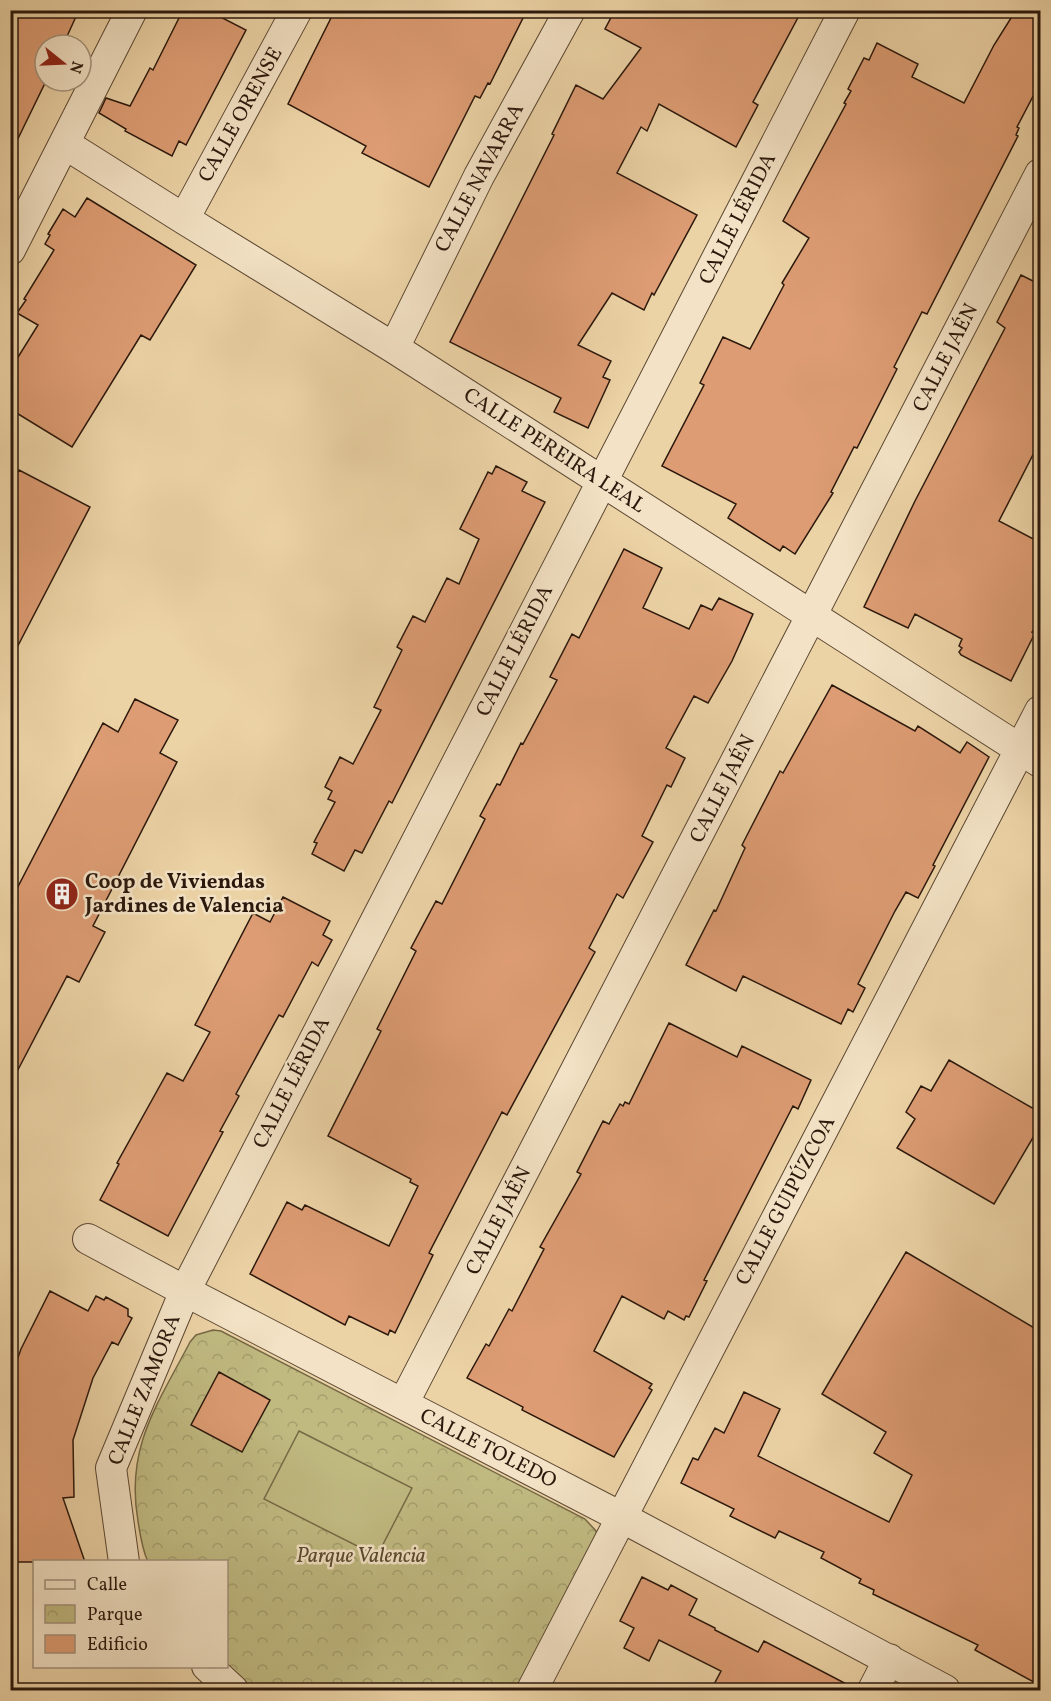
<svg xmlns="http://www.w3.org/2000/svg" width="1051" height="1701" font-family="Vollkorn,serif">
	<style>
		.park { fill: url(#park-crowns); stroke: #766946; stroke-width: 1.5 }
		.pitch { fill: #c0ba81; stroke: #766946; stroke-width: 1.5 }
		.building { fill: #dd9c73; stroke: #2b180c; stroke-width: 1.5 }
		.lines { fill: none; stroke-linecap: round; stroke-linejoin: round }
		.street-casing { stroke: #5b4732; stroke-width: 32 }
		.street { stroke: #f3e2c5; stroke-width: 30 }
		.labels { text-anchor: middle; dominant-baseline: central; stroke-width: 5; stroke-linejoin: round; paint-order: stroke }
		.street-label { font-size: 21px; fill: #2b180c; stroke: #f3e2c5 }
		.poi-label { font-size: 21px; font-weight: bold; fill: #2b180c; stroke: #f3e2c5; text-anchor: start }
		.park-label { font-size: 21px; font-style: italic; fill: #58492f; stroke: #f3e2c5 }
	</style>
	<defs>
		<pattern id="park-crowns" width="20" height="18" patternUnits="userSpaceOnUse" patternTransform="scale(1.5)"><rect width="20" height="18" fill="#c0ba81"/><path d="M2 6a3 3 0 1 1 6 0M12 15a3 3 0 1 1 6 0" fill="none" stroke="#a59f6e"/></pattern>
	</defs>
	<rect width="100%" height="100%" fill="#ecd3a6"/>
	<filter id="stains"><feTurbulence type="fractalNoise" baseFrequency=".00333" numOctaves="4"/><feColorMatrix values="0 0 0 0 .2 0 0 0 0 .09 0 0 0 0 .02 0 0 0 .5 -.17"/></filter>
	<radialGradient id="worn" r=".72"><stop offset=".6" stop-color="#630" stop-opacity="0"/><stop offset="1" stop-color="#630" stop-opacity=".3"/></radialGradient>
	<!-- park -->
	<path class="park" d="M 213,1330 L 221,1331 L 585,1519 L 596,1531 L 599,1541 L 527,1690 L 253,1690 L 226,1667 L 226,1562 L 148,1562 C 142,1549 140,1534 138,1521 C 125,1447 158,1404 190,1342 L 196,1335 Z"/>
	<!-- pitch -->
	<path class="pitch" d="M 299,1431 L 412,1488 L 377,1556 L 264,1499 Z"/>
	<!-- building -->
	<path class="building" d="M 10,10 L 79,10 L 63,45 L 45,45 L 46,81 L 10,155 Z
		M 183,10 L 207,10 L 246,30 L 186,145 L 179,141 L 172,156 L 125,131 L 126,129 L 99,113 L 106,98 L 130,106 L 150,68 L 153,70 Z
		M 335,10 L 527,10 L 490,84 L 488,83 L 480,98 L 475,96 L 429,187 L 362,153 L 366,146 L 288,104 Z
		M 615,10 L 802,10 L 753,102 L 758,105 L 736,147 L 659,104 L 647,131 L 641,127 L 617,173 L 697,215 L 654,295 L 652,293 L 644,310 L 612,293 L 578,345 L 611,361 L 603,377 L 610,380 L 588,428 L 554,412 L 561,398 L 450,342 L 554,135 L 552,134 L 576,85 L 603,99 L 641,48 L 605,29 Z
		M 1016,10 L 1041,10 L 1041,81 L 1017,127 L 1019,128 L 1016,135 L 1018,136 L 927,314 L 922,312 L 894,367 L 897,369 L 857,448 L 854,447 L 831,492 L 833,493 L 795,554 L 783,546 L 780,551 L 728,518 L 736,504 L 662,466 L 704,385 L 700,383 L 723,337 L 750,349 L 784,285 L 782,283 L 809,238 L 783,221 L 846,104 L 844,103 L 851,91 L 848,89 L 864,58 L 869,60 L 877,43 L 918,64 L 912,77 L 964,103 L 994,45 Z
		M 87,198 L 196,265 L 150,340 L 141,335 L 72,447 L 10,409 L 10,370 L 38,325 L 17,313 L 26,300 L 24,299 L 54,250 L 45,244 L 50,235 L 48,234 L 63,209 L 75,217 Z
		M 1021,275 L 1041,285 L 1041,439 L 999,521 L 1041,543 L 1041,619 L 1032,632 L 1035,633 L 1011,681 L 961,655 L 959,652 L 962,648 L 959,646 L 962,639 L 915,614 L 908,628 L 864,607 L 915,501 L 1005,328 L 997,322 Z
		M 496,466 L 527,482 L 522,491 L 545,502 L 392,803 L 389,801 L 362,853 L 355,850 L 344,871 L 312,854 L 317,843 L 314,842 L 335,802 L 328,799 L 332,791 L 325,787 L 340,757 L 353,764 L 381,710 L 374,707 L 402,650 L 397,647 L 413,616 L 425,622 L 447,578 L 459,584 L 479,539 L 460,529 L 488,472 L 492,474 Z
		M 19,470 L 90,507 L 10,661 L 10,486 Z
		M 624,549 L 662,568 L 643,608 L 689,629 L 701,605 L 712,610 L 719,598 L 753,614 L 732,661 L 708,703 L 694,696 L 666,748 L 685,758 L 671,787 L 667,785 L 642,836 L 653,842 L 623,898 L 617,894 L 589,948 L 595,952 L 507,1115 L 502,1112 L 429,1253 L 433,1255 L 395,1333 L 390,1330 L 388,1335 L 349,1316 L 345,1325 L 250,1274 L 287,1202 L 302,1210 L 305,1205 L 389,1246 L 418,1186 L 410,1182 L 411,1179 L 328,1136 L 381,1031 L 377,1029 L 416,951 L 411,948 L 436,901 L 442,904 L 485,819 L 480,816 L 497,784 L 500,785 L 521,743 L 523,744 L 557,680 L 550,677 L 572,634 L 579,638 Z
		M 832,685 L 915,731 L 918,726 L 960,753 L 967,742 L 989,757 L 933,865 L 935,866 L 918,898 L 906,892 L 895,911 L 858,984 L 865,988 L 853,1012 L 848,1009 L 841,1024 L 743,976 L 736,991 L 686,965 L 714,910 L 716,911 L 745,848 L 742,845 L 780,771 L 783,773 Z
		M 135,699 L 178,720 L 160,753 L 177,762 L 93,926 L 105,932 L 79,982 L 67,976 L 10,1085 L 10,902 L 103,723 L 118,732 Z
		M 283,897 L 330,921 L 323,935 L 332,940 L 318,966 L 312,962 L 283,1017 L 279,1015 L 236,1094 L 239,1096 L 220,1131 L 223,1132 L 168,1236 L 100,1200 L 119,1164 L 117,1163 L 167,1073 L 183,1081 L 210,1032 L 195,1025 L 253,913 L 270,922 Z
		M 669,1023 L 737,1057 L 742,1046 L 811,1080 L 798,1109 L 793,1106 L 704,1280 L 707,1281 L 689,1317 L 686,1316 L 684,1320 L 668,1311 L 664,1319 L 622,1296 L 594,1351 L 652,1384 L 649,1388 L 652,1390 L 614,1457 L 522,1410 L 523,1407 L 467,1378 L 486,1344 L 489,1346 L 509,1309 L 512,1311 L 544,1249 L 540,1247 L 581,1174 L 577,1172 L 603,1121 L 609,1124 L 620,1104 L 623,1106 L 625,1102 L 629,1104 Z
		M 949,1060 L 1041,1113 L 1041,1124 L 994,1204 L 897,1148 L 915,1119 L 906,1112 L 921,1086 L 931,1091 Z
		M 906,1252 L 1041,1332 L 1041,1686 L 975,1650 L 978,1645 L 873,1594 L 874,1590 L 859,1583 L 861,1579 L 821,1558 L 824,1552 L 779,1531 L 775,1538 L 730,1516 L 734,1509 L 681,1483 L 693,1458 L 698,1460 L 715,1428 L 724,1433 L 744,1392 L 780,1409 L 758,1456 L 889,1522 L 912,1475 L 874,1453 L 886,1432 L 822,1394 Z
		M 50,1291 L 88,1311 L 96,1296 L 104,1300 L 106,1297 L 128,1309 L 128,1316 L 132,1318 L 118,1345 L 112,1342 L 93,1378 L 73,1440 L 74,1497 L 63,1498 L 85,1562 L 10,1562 L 10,1380 L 21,1349 Z
		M 219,1372 L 270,1400 L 242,1452 L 191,1425 Z
		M 642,1577 L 668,1590 L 671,1585 L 697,1599 L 689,1615 L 715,1628 L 715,1630 L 758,1652 L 764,1641 L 856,1689 L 856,1690 L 711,1690 L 721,1671 L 659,1640 L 649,1661 L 624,1648 L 634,1628 L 620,1621 Z"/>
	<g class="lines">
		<defs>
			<path id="street" d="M 65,144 L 184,219 L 394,348 L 1040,762
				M 184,219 L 297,10
				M 10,250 L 132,10
				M 394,348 L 479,176 L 570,10
				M 88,1239 L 185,1291 L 621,1517 L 945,1690
				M 403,1404 L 1040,174
				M 124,1562 L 111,1468 L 185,1291 L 845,10
				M 207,1666 L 233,1690
				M 532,1690 L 1040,711
				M 873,1690 L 889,1659"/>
		</defs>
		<!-- street casing -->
		<use href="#street" class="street-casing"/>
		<!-- street -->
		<use href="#street" class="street"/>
	</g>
	<!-- icons -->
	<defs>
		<symbol id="building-disc" viewBox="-11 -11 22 22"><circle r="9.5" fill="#8f2418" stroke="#f3e2c5"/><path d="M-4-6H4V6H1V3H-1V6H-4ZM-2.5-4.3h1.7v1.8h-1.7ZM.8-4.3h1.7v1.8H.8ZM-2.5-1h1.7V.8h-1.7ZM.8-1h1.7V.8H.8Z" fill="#fff"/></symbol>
	</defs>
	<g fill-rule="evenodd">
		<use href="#building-disc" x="43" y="875" width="38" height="38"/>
	</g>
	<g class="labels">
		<!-- street labels -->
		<g class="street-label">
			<text transform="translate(241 115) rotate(-61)">CALLE ORENSE</text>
			<text transform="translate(480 178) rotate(-62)">CALLE NAVARRA</text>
			<text transform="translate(738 219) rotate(-63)">CALLE LÉRIDA</text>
			<text transform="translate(946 358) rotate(-63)">CALLE JAÉN</text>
			<text transform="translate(554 451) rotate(33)">CALLE PEREIRA LEAL</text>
			<text transform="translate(515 651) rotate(-63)">CALLE LÉRIDA</text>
			<text transform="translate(723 789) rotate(-63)">CALLE JAÉN</text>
			<text transform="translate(292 1083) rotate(-63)">CALLE LÉRIDA</text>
			<text transform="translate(786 1201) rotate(-62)">CALLE GUIPÚZCOA</text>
			<text transform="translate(499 1221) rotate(-63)">CALLE JAÉN</text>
			<text transform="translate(145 1390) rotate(-68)">CALLE ZAMORA</text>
			<text transform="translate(488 1449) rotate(27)">CALLE TOLEDO</text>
		</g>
		<!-- poi labels -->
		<g class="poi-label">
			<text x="85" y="882">Coop de Viviendas<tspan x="85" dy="24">Jardines de Valencia</tspan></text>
		</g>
		<!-- park labels -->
		<g class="park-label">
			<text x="361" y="1556">Parque Valencia</text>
		</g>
	</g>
	<!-- margin -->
	<rect width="1051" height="1701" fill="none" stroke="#ecd3a6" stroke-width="36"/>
	<rect x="12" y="12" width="1027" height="1677" fill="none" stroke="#2b180c" stroke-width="3"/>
	<rect x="18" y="18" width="1015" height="1665" fill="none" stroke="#2b180c" stroke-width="1.5"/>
	<!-- legend -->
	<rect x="33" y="1560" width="195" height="108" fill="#f3e2c5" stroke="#a3917b" stroke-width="1.5"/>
	<rect x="45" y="1580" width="30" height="9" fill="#f3e2c5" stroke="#a3917b" stroke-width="1.5"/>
	<text x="87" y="1590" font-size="18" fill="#2b180c">Calle</text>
	<rect x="45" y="1605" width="30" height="18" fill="url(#park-crowns)" stroke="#a3917b" stroke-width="1.5"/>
	<text x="87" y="1620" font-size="18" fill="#2b180c">Parque</text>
	<rect x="45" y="1635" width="30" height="18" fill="#dd9c73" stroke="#a3917b" stroke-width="1.5"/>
	<text x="87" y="1650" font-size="18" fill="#2b180c">Edificio</text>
	<!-- north arrow -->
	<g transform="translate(63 63) rotate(108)"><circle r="28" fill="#f3e2c5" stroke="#a3917b" stroke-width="1.5"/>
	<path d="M0-4.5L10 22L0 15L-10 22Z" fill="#8f2418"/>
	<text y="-9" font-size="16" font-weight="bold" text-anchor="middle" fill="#2b180c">N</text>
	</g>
	<rect width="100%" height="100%" filter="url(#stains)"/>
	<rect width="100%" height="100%" fill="url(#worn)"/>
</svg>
